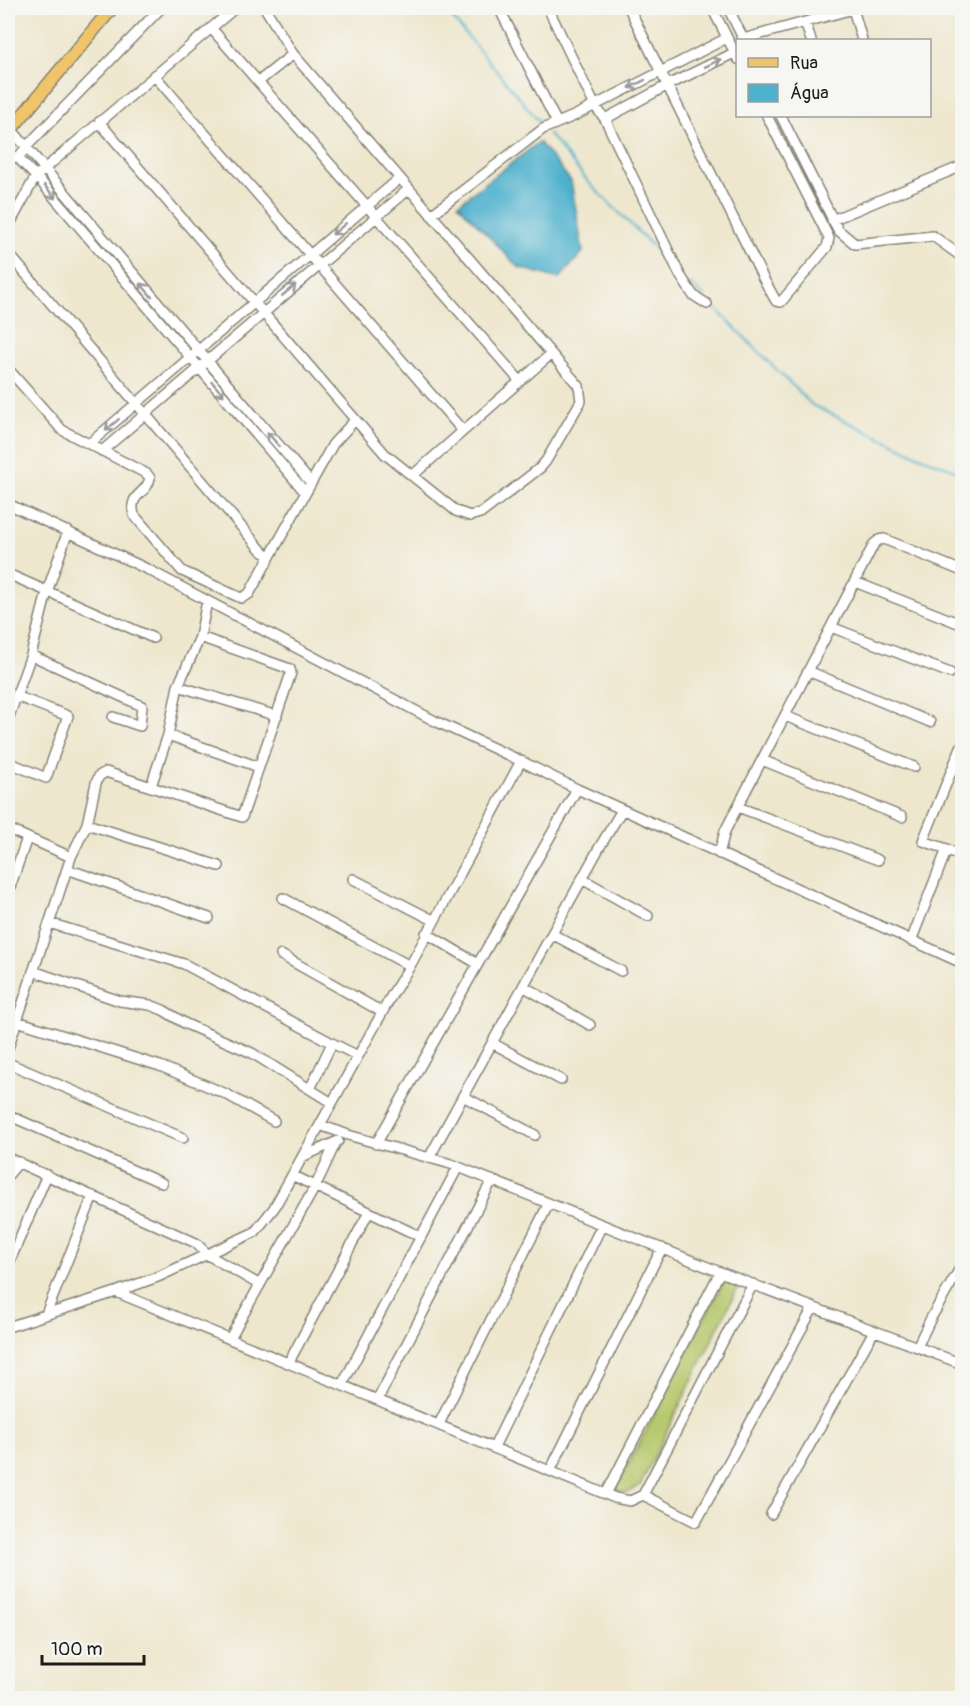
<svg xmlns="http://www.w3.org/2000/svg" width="970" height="1706" font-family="Pangolin,sans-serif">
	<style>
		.green { fill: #b5c86c; stroke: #687244; stroke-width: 1.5 }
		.water { fill: #4eb1cd; stroke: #356674; stroke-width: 1.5 }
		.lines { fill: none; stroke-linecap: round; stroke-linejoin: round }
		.stream { stroke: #4eb1cd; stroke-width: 2 }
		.minor-casing { stroke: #858275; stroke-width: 12 }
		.major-casing { stroke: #858275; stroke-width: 15 }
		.minor { stroke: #fff; stroke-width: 9 }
		.major { stroke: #f0c469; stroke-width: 12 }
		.oneway { stroke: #999 }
	</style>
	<rect width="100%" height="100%" fill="#f6f6f2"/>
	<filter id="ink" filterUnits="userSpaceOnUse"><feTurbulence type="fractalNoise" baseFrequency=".0167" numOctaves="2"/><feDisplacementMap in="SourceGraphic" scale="12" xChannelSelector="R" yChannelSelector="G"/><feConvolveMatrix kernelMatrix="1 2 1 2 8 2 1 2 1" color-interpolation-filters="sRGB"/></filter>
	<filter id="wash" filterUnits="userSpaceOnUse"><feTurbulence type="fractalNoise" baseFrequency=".008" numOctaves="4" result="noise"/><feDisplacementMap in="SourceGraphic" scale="24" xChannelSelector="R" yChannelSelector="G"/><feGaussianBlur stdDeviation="1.35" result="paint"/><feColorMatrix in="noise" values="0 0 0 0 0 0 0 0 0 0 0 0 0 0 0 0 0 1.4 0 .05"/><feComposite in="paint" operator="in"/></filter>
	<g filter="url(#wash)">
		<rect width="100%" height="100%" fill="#eee7ce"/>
		<!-- green -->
		<path class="green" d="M 724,1281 L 738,1287 L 641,1484 L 628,1493 L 615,1490 Z"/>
		<!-- water -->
		<path class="water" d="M 539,142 L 571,181 L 583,252 L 559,279 L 518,267 L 458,204 Z"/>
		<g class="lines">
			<!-- stream -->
			<path class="stream" d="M 444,8 L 541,124
				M 548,133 L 590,184 L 670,263
				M 691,284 L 704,297
				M 710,303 L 812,405 L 915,454 L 962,473"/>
		</g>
	</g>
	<g filter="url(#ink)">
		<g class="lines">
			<defs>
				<path id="minor" d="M 499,8 L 557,123
					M 548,8 L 595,106 L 605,119 L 680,275 L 693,295 L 707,304
					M 629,8 L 763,278 L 776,301 L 781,302 L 827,247 L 829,238 L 767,116
					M 712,8 L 738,59
					M 728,8 L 744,40
					M 805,22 L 811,40
					M 211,28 L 520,381
					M 743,39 L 853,9 L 862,40
					M 154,75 L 463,431
					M 258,82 L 293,54
					M 781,116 L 838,230 L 855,244 L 933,236 L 962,257
					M 605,119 L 668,85 L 734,53
					M 99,122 L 385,454 L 456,511 L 470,516 L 483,512 L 540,468 L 546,461 L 581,401 L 579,386 L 293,54 L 265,8
					M 11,129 L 311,483
					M 8,154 L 18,158 L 42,183 L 305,492
					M 18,158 L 27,146 L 161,8
					M 431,215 L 543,129 L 574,116 L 727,38
					M 832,220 L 962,166
					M 8,227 L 36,176 L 235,8
					M 8,253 L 262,551 L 270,556
					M 8,369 L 62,430 L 147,474 L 150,478 C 147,495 128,493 134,515 L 182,571 L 241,598 L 249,594 L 333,444 L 355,420
					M 89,444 L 400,178
					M 102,451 L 409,189
					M 412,476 L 551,354
					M 8,504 L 147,569 L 435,721 L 521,761 L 577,789 L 962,963
					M 8,574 L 153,638
					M 855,582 L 958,623
					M 831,627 L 950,673
					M 31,655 L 142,706 L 140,726 L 113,717
					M 808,671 L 930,722
					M 178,686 L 277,716
					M 785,716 L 914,767
					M 8,719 L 31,655 L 47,592 L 68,531
					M 168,735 L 259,767
					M 962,745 L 923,841 L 947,849 L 962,857
					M 762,760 L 902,817
					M 8,762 L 46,778 L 68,716 L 16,696
					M 151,786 L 168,735 L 178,686 L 200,637 L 207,601
					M 738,807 L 878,860
					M 87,824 L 219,866
					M 8,829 L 71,857
					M 719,854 L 725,831 L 874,544 L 879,540 L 884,539 L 962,571
					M 67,869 L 209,918
					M 353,879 L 433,920
					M 582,879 L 648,916
					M 8,893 L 27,838
					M 283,898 L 410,966
					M 49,923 L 184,964 L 332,1043 L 310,1089
					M 426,933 L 478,964
					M 552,934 L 621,971
					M 911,941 L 947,849
					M 281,955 L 382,1012
					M 33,971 L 120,1001 L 150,1005 L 163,1010 L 186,1024 L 252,1053 L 332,1103
					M 523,986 L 590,1025
					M 17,1021 L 160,1066 L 226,1094 L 274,1121
					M 332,1043 L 358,1056
					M 492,1043 L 561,1080
					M 8,1048 L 71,857 L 87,824 L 96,783 L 99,776 L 106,772 L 242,817 L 291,673 L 290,669 L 200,637
					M 8,1063 L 183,1138
					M 463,1096 L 535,1135
					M 8,1115 L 162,1183
					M 320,1125 L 348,1135 L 451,1164 L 720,1272 L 962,1364
					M 376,1144 L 577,789
					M 302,1157 L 338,1141
					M 8,1158 L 196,1243 L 208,1255 L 260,1285
					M 429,1158 L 599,848 L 622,810
					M 8,1175 L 19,1162
					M 292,1175 L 421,1237
					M 8,1265 L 47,1175
					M 116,1292 L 160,1276 L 255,1232 L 274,1208 L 393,993 L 410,966 L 521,761
					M 46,1314 L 93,1196
					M 8,1327 L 116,1292 L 615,1498 L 630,1501 L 643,1495 L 753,1284
					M 230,1338 L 316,1185 L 336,1142
					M 917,1347 L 931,1318 L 962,1265
					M 289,1362 L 369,1212
					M 342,1385 L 458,1167
					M 378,1399 L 492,1180
					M 439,1424 L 549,1203
					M 494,1447 L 602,1225
					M 550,1471 L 662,1248
					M 606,1494 L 720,1272
					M 643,1495 L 696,1522 L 813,1308
					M 771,1514 L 874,1331"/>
				<path id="major" d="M 8,133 L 112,8"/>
			</defs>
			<!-- minor casing -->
			<use href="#minor" class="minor-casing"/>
			<!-- major casing -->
			<use href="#major" class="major-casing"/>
			<!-- minor -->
			<use href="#minor" class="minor"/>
			<!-- major -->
			<use href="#major" class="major"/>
		</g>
		<!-- one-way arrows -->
		<defs><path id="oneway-shaft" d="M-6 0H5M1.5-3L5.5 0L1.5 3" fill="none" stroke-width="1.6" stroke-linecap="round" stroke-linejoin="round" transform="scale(1.5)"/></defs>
		<g class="oneway">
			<use href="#oneway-shaft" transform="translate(713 63) rotate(-26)"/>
			<use href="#oneway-shaft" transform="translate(637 84) rotate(153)"/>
			<use href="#oneway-shaft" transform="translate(50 192) rotate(50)"/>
			<use href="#oneway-shaft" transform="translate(339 229) rotate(140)"/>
			<use href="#oneway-shaft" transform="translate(146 290) rotate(-130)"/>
			<use href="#oneway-shaft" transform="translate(289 290) rotate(-40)"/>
			<use href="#oneway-shaft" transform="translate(218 389) rotate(50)"/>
			<use href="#oneway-shaft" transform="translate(112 425) rotate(139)"/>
			<use href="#oneway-shaft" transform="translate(273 439) rotate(-130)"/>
		</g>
	</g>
	<!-- margin -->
	<rect width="970" height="1706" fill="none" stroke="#f6f6f2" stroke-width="30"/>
	<!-- legend -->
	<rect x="736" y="39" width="195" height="78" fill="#f6f6f2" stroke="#9f9f9c" stroke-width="1.5"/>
	<rect x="748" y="58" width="30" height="9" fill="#f0c469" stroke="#9f9f9c" stroke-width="1.5"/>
	<text x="790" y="69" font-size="18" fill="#1c1c1c">Rua</text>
	<rect x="748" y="84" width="30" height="18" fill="#4eb1cd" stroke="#9f9f9c" stroke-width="1.5"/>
	<text x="790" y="99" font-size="18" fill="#1c1c1c">Água</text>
	<!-- scale -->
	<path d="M42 1655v9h102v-9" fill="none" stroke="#1c1c1c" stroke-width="3"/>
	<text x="51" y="1655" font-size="18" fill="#1c1c1c" stroke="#f6f6f2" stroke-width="4.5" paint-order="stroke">100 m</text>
</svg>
